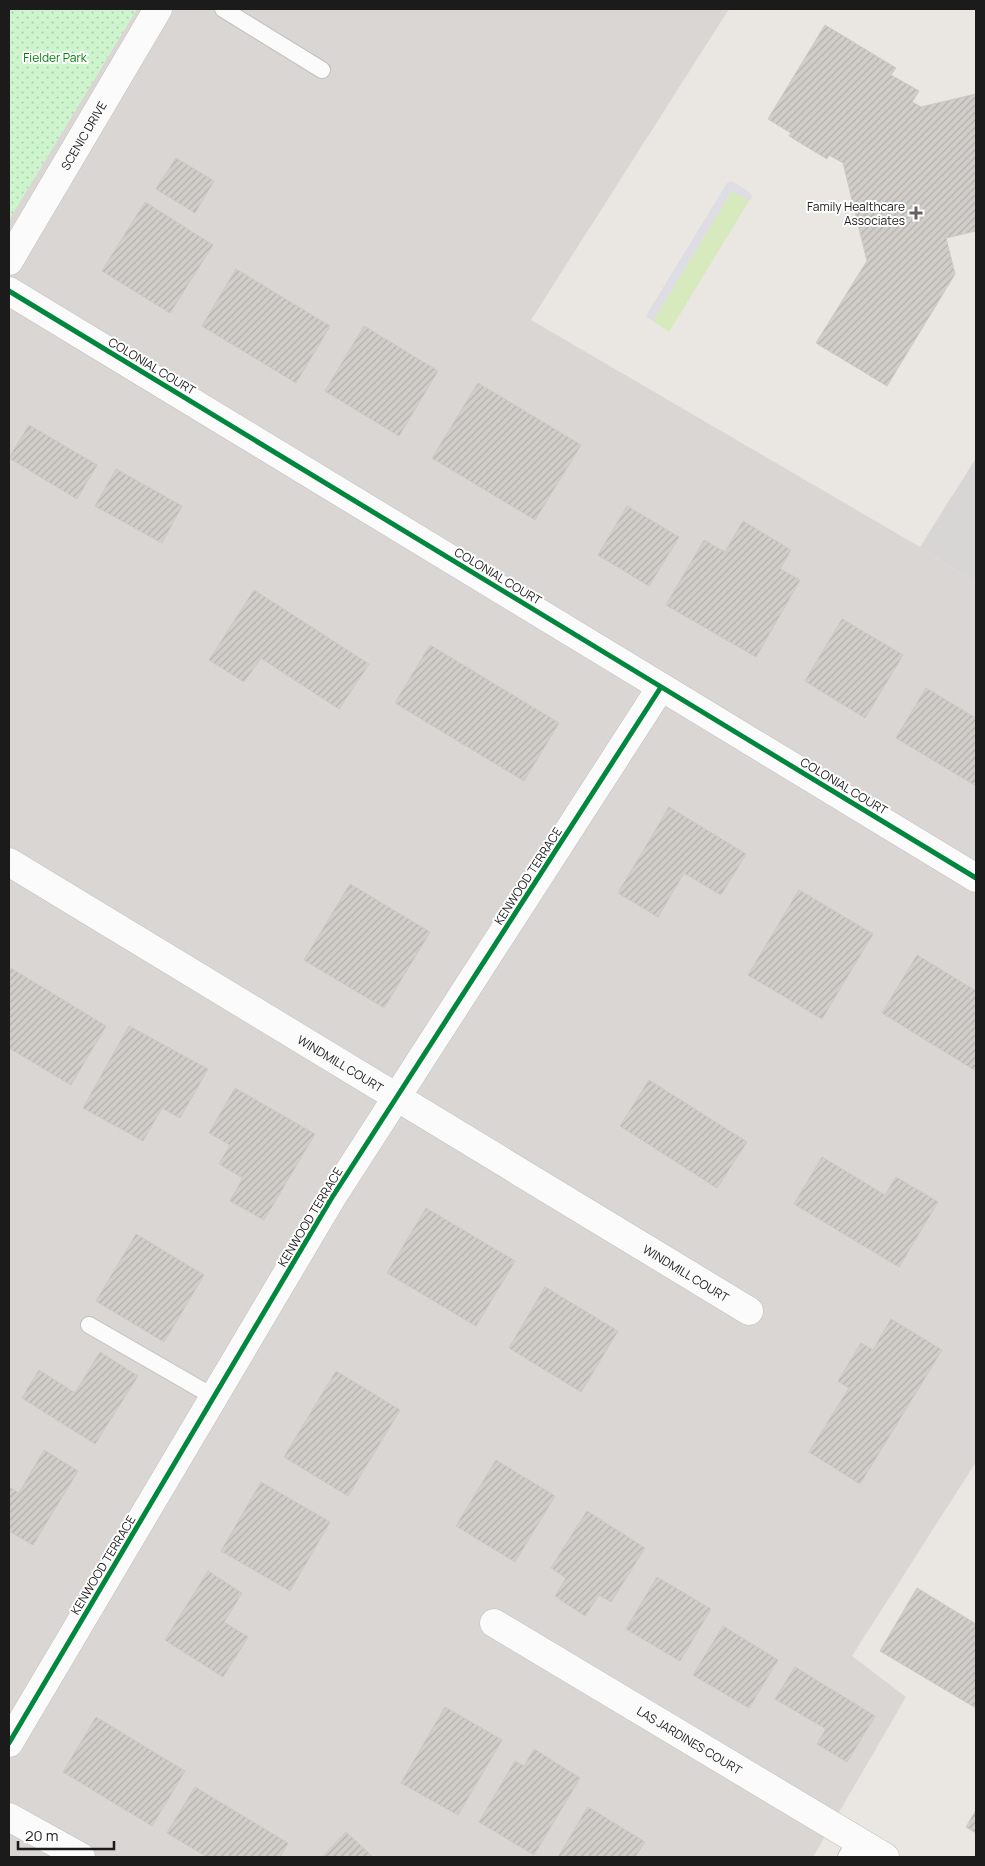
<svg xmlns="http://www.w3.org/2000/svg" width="985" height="1866" font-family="Manrope,sans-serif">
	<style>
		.residential { fill: #d9d6d4 }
		.religious { fill: #d8d6d4 }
		.grass { fill: #d7eabd }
		.park { fill: url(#park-dots) }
		.plaza { fill: #dddde3 }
		.building { fill: url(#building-hatch); stroke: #cdc8c3 }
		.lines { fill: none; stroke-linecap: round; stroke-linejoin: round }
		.lane-casing { stroke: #c2c1bf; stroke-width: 18 }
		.street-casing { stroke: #c2c1bf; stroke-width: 29 }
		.lane { stroke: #fcfbfb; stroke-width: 16 }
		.street { stroke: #fcfbfb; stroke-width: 28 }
		.cycleway-casing { stroke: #fff; stroke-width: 8 }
		.cycleway { stroke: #00873e; stroke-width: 5 }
		.poi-dot { fill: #636261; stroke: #fff; stroke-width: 2 }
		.labels { text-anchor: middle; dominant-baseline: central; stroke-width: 4; stroke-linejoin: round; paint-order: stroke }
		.park-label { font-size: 12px; fill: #027f0a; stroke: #fff }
		.street-label { font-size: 12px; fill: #1b1b1b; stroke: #fff }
		.poi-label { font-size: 12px; fill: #1b1b1b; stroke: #fff; text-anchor: end }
	</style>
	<defs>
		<pattern id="park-dots" width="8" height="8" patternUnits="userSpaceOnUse" patternTransform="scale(1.25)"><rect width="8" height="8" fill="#cdf4cc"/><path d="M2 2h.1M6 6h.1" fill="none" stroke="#afd1af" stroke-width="1.8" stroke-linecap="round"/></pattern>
		<pattern id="building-hatch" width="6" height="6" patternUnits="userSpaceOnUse" patternTransform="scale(1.25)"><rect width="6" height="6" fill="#d1cdc9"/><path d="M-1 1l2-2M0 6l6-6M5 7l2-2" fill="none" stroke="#b3afac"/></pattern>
	</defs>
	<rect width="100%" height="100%" fill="#eae7e2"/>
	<!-- residential -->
	<path class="residential" d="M 137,9 L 729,9 L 531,320 L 920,547 L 976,583 L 976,1462 L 852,1656 L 906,1697 L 813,1857 L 9,1857 L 9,220 Z"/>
	<!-- religious -->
	<path class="religious" d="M 976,458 L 976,583 L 920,547 Z"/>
	<!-- grass -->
	<path class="grass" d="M 732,191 L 749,201 L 669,332 L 653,321 Z"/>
	<!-- park -->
	<path class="park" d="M 9,9 L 137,9 L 9,220 Z"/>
	<!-- plaza -->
	<path class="plaza" d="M 732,181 L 749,192 L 752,197 L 749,201 L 732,191 L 653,321 L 647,317 L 647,314 L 727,183 Z"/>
	<!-- building -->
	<path class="building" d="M 825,25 L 896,68 L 891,75 L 919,91 L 912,102 L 921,107 L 976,94 L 976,231 L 946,238 L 955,274 L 887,386 L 816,343 L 867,261 L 843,163 L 829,155 L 827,159 L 789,136 L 791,133 L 768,119 Z
		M 176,158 L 214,181 L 195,213 L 156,189 Z
		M 145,202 L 213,245 L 170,313 L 102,271 Z
		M 236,269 L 330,326 L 296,383 L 202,326 Z
		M 364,326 L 438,371 L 399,436 L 325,391 Z
		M 478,383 L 581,445 L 535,520 L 432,458 Z
		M 29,425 L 97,465 L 77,499 L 9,458 Z
		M 116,469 L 182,506 L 162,543 L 95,506 Z
		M 627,506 L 679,537 L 649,586 L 598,555 Z
		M 743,521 L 791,550 L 780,569 L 800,580 L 756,657 L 666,605 L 704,540 L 725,552 Z
		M 254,590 L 369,664 L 339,709 L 261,658 L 244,682 L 209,660 Z
		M 842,619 L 903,655 L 865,718 L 805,681 Z
		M 430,645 L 559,723 L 524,781 L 395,703 Z
		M 926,688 L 976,718 L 976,786 L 896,738 Z
		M 669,807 L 746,854 L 721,895 L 684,873 L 658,917 L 618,893 Z
		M 350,884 L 430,932 L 384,1008 L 304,960 Z
		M 799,890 L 873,934 L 822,1019 L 748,975 Z
		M 917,955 L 976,991 L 976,1071 L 882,1013 Z
		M 9,967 L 106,1026 L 71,1085 L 9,1048 Z
		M 129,1026 L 208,1069 L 180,1118 L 162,1108 L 143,1141 L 83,1108 Z
		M 649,1080 L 747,1142 L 717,1188 L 620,1126 Z
		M 235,1088 L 315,1134 L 264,1220 L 230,1201 L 243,1178 L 219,1164 L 230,1145 L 209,1133 Z
		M 822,1157 L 885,1195 L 896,1177 L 938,1202 L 899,1267 L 794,1204 Z
		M 426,1208 L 515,1261 L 476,1326 L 387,1273 Z
		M 136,1234 L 204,1275 L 164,1342 L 96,1301 Z
		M 545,1287 L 618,1331 L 581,1392 L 509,1348 Z
		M 891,1319 L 942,1350 L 860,1484 L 809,1452 L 849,1388 L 838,1381 L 861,1343 L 873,1350 Z
		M 100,1352 L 138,1376 L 95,1444 L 22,1398 L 39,1370 L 75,1393 Z
		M 336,1371 L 400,1410 L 348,1496 L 284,1457 Z
		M 44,1450 L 78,1471 L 33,1545 L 9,1531 L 9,1487 L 19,1493 Z
		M 496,1460 L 555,1496 L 515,1562 L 456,1526 Z
		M 261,1482 L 330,1522 L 290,1591 L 221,1551 Z
		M 587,1511 L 645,1548 L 611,1602 L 599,1595 L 585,1616 L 555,1596 L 566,1578 L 551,1568 Z
		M 208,1571 L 242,1593 L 224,1622 L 248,1637 L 223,1677 L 165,1640 Z
		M 657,1577 L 711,1609 L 680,1661 L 626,1629 Z
		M 917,1588 L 976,1624 L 976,1708 L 880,1651 Z
		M 723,1626 L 778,1660 L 749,1708 L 693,1675 Z
		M 795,1667 L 875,1716 L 847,1762 L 817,1744 L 826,1729 L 775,1699 Z
		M 445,1707 L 502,1740 L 458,1815 L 401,1783 Z
		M 96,1717 L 185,1771 L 152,1826 L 63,1772 Z
		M 534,1749 L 580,1778 L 534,1855 L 479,1822 L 515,1761 L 524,1766 Z
		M 195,1787 L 288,1843 L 280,1857 L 207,1857 L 167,1833 Z
		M 588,1807 L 645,1842 L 635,1857 L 558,1857 Z
		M 976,1810 L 976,1833 L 966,1827 Z
		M 346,1832 L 373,1857 L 322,1857 Z"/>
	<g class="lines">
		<defs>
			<path id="lane" d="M 223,9 L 322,70
				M 89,1325 L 214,1397
				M 846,1857 L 856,1840"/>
			<g id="street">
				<path id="s1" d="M 9,261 L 158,9"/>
				<path d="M 9,291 L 976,878"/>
				<path id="s2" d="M 9,862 L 749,1311"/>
				<path id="s3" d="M 494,1623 L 885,1857"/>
				<path d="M 9,1743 L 331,1199 L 661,687"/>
				<path d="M 9,1817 L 81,1857"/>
			</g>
		</defs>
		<!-- lane casing -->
		<use href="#lane" class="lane-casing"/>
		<!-- street casing -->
		<use href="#street" class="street-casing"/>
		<!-- lane -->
		<use href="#lane" class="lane"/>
		<!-- street -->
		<use href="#street" class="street"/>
		<defs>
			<path id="cycleway" d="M 9,291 L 976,878
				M 9,1743 L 331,1199 L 661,687"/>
		</defs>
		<!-- cycleway casing -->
		<use href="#cycleway" class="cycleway-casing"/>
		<!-- cycleway -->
		<use href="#cycleway" class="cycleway"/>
	</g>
	<!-- markers -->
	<path class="poi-dot" d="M913.5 205.5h5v5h5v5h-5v5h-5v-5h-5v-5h5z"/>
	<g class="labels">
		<!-- park labels -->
		<g class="park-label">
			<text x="55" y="57">Fielder Park</text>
		</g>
		<!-- street labels -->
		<g class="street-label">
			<text stroke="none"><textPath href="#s1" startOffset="146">SCENIC DRIVE</textPath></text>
			<text transform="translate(152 366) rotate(31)">COLONIAL COURT</text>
			<text transform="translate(498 576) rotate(31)">COLONIAL COURT</text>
			<text transform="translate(844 786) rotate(31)">COLONIAL COURT</text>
			<text transform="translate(528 876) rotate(-57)">KENWOOD TERRACE</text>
			<text stroke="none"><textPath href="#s2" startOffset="388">WINDMILL COURT</textPath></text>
			<text transform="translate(310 1217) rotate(-59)">KENWOOD TERRACE</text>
			<text stroke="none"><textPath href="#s2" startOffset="792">WINDMILL COURT</textPath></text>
			<text transform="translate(103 1565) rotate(-59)">KENWOOD TERRACE</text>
			<text stroke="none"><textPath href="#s3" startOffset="228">LAS JARDINES COURT</textPath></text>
		</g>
		<!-- poi labels -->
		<g class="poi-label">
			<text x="905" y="206">Family Healthcare<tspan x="905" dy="14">Associates</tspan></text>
		</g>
	</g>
	<!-- border -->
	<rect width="985" height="1866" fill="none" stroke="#1b1b1b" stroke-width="20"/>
	<!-- scale -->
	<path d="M18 1841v8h96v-8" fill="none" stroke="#1b1b1b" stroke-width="2.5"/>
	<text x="25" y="1841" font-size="15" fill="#1b1b1b" stroke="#ffffff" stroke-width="4" paint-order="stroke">20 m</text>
</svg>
